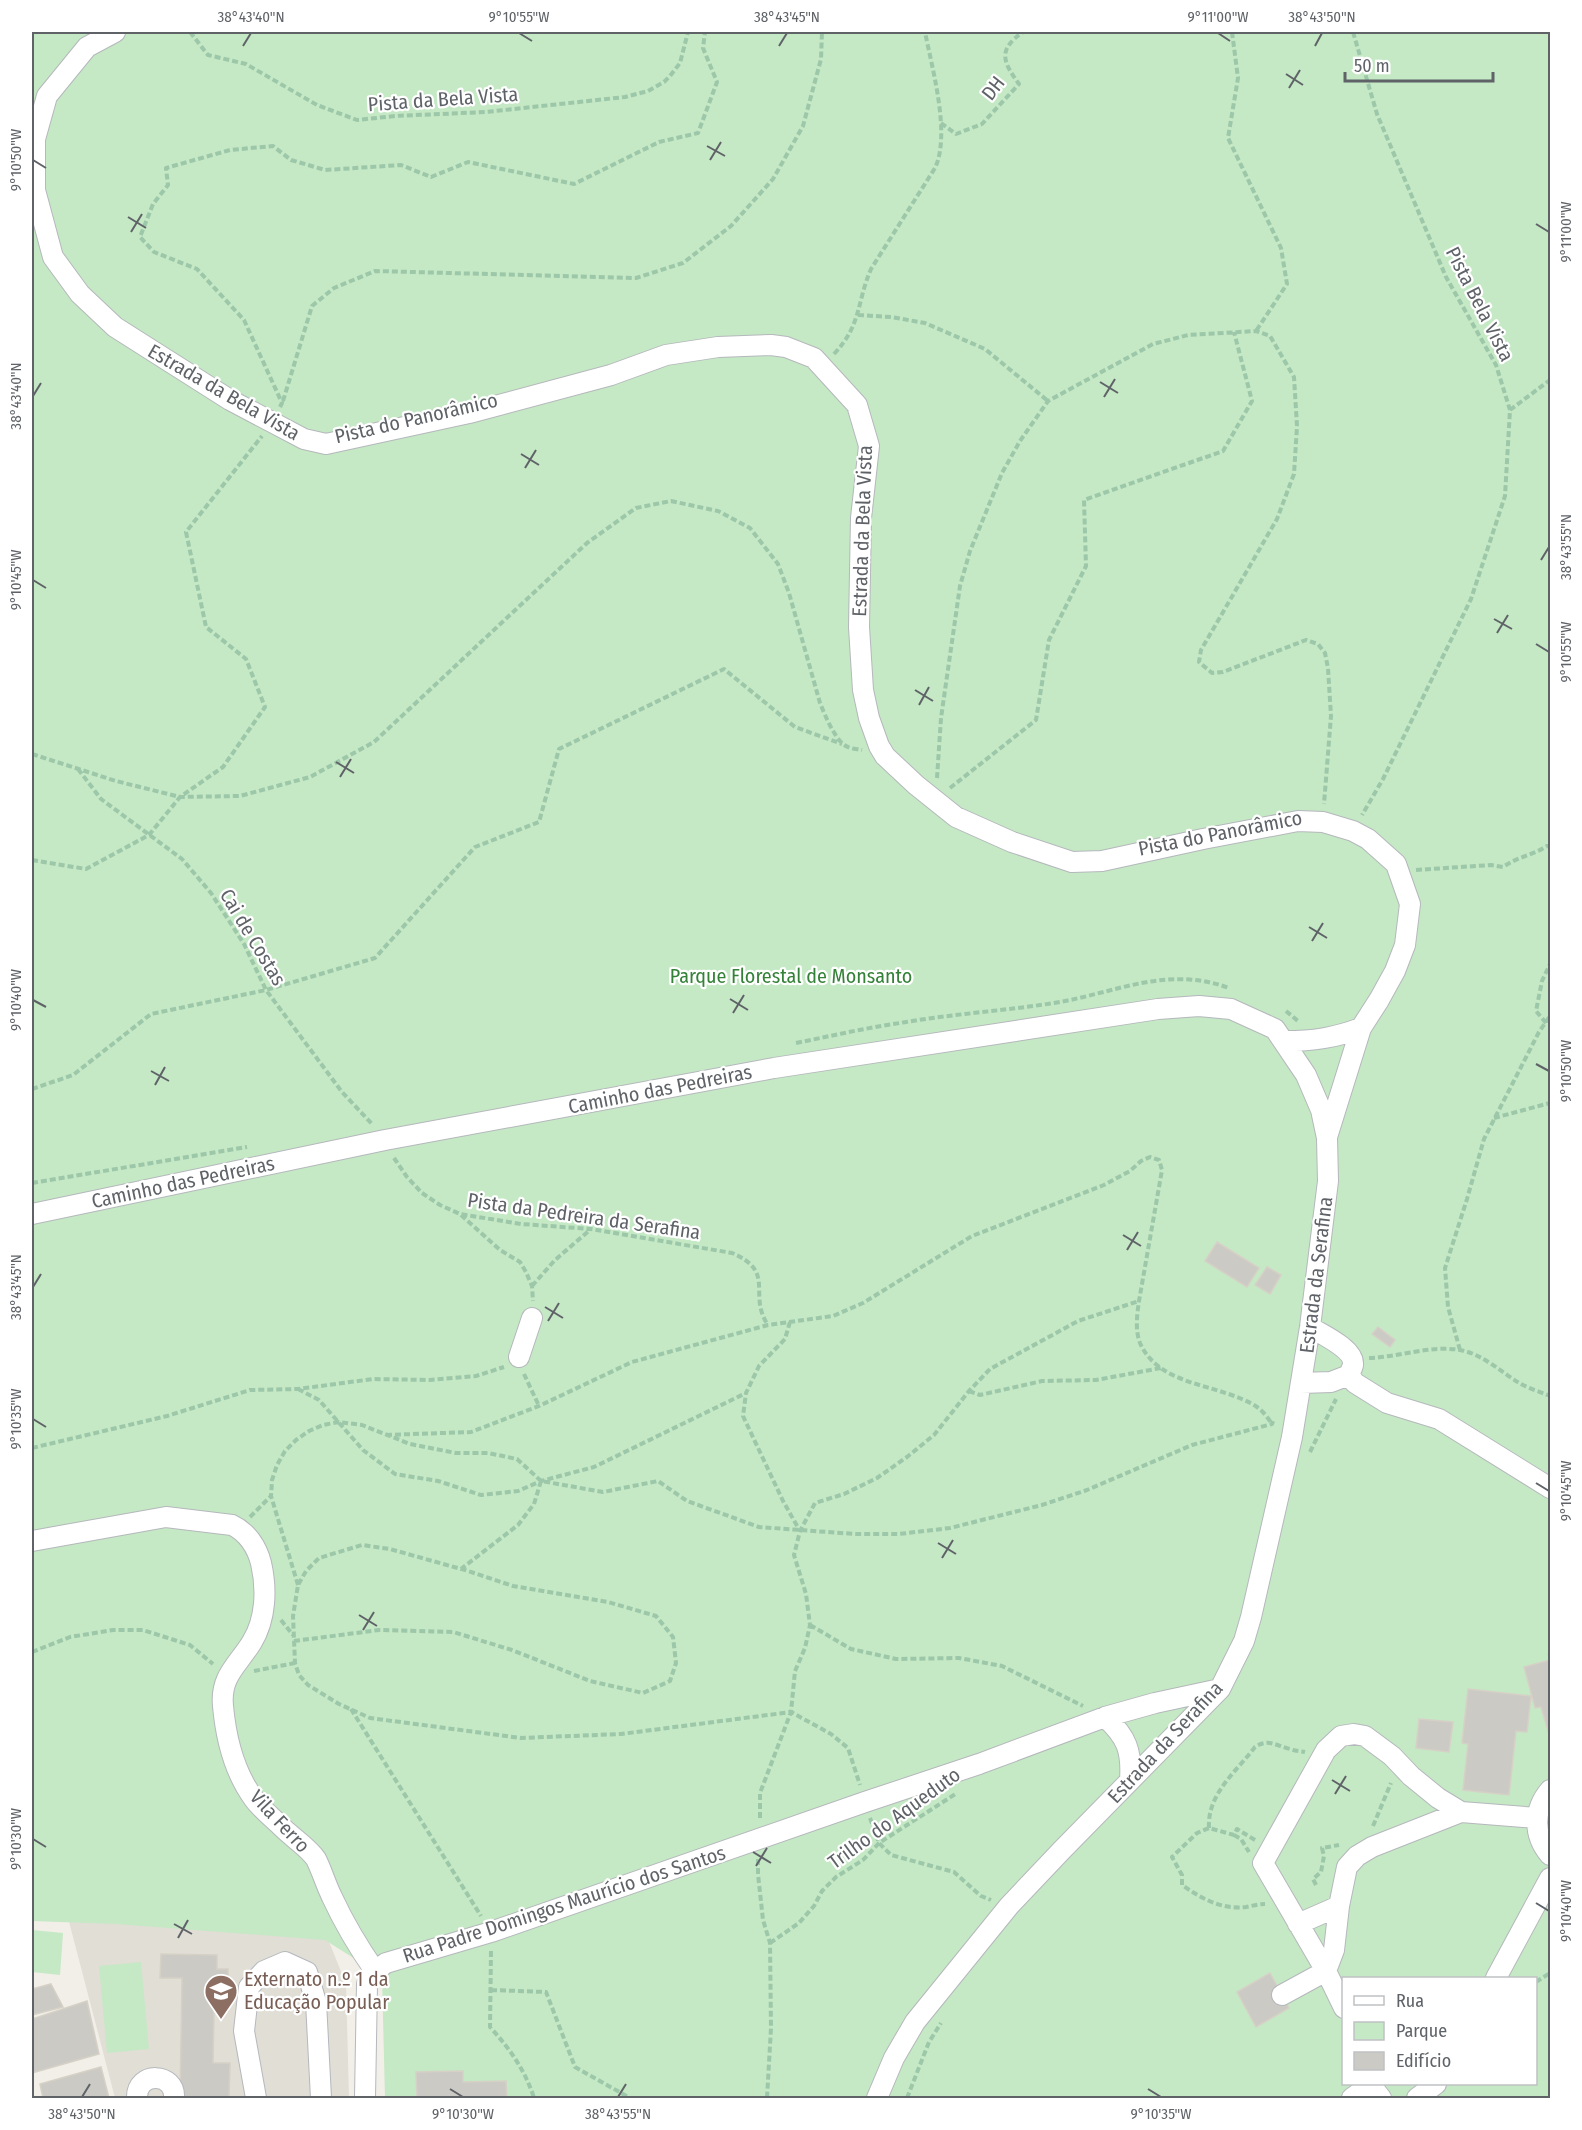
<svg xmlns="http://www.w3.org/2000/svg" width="1582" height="2130" font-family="'Fira Sans Condensed',sans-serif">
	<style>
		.education { fill: #e1ded6 }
		.green { fill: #c5e8c5; fill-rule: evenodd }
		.building { fill: #cccac5; stroke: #d6d1c6; stroke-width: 1.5 }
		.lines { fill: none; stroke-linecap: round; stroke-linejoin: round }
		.minor-casing { stroke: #b5b8bc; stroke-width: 22 }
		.path { stroke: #9cc7a9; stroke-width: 4; stroke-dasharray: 6 3; stroke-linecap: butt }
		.minor { stroke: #fff; stroke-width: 20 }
		.ticks { fill: none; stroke: #5f6368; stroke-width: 2 }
		.labels { text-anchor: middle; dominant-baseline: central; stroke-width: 4.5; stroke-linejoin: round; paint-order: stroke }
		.street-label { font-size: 20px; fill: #5f6368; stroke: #fff }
		.park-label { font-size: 20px; fill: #348238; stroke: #fff }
		.education-label { font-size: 20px; fill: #785e54; stroke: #fff; text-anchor: start }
		.neatline { fill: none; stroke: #5f6368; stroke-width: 2 }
		.ticks-label { font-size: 15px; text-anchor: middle; fill: #5f6368 }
	</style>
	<rect width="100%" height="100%" fill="#f1efe8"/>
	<!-- education -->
	<path class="education" d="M 67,1914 L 326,1934 L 346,1984 L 349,2098 L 115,2098 Z"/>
	<!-- green -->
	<path class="green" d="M 32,32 L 1550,32 L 1550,2098 L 385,2098 L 382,1976 L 325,1940 L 116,1924 L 32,1921 ZM 1344,1978 L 1536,1978 L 1536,2084 L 1344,2084 Z
		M 32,1930 L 63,1933 L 60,1975 L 32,1972 Z
		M 141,1962 L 149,2049 L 107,2053 L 99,1966 Z"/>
	<!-- building -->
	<path class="building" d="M 1217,1242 L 1259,1268 L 1247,1287 L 1205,1261 Z
		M 1267,1267 L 1281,1275 L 1270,1294 L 1255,1285 Z
		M 1378,1327 L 1395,1340 L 1390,1347 L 1372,1334 Z
		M 1550,1653 L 1550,1738 L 1541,1707 L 1535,1708 L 1524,1667 L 1550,1660 L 1548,1654 Z
		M 1468,1689 L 1531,1696 L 1527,1732 L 1516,1731 L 1509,1795 L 1463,1790 L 1468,1744 L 1462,1743 Z
		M 1419,1719 L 1453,1722 L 1449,1752 L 1416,1748 Z
		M 161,1954 L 217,1955 L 217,1969 L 228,1969 L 228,2011 L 214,2011 L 213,2063 L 230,2063 L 229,2098 L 180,2098 L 182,1978 L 160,1978 Z
		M 1270,1973 L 1289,2008 L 1256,2027 L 1237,1992 Z
		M 51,1984 L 63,2007 L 32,2015 L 32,1989 Z
		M 87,2001 L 99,2054 L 32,2073 L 32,2019 Z
		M 101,2067 L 109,2098 L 43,2098 L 40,2084 Z
		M 463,2071 L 463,2082 L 506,2081 L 507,2098 L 417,2098 L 416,2072 Z"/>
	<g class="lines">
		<defs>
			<path id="minor" d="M 115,32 L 87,47 L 47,96 L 35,139 L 35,190 L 53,257 L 80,294 L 115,327 L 230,400 L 304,439 L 326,444 L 469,413 L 611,375 L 666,355 L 718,347 L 771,345 L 786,347 L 814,358 L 857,405 L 869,446 L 861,518 L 859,627 L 863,690 L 869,718 L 879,746 L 885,756 L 916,785 L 956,817 L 1012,842 L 1072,862 L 1102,861 L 1203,839 L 1298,821 L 1323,822 L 1353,831 L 1368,839 L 1396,864 L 1410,904 L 1405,945 L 1395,971 L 1379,1000 L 1361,1028 L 1327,1137
				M 1285,1041 C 1313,1041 1334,1038 1361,1028
				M 32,1214 L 385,1140 L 774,1068 L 1158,1009 L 1199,1006 L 1231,1009 L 1275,1029 L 1306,1075 L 1321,1110 L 1327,1138 L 1328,1181 L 1310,1327 L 1292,1437 L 1251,1617 L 1244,1641 L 1220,1689 L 1062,1850 L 1009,1906 L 915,2022 L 894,2058 L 877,2098
				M 519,1357 L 532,1318
				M 1349,1375 L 1355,1383 L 1387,1403 L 1439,1419 L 1550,1488
				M 1301,1383 L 1331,1382 L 1349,1375 C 1350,1372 1352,1369 1353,1365 C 1355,1349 1321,1334 1310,1327
				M 32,1541 L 166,1517 L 232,1525 C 247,1532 257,1547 261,1563 C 267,1589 266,1619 252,1642 C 238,1665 220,1676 223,1706 C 226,1739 234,1772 254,1799 C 262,1810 274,1819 283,1828 C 293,1838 309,1848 316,1859 C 322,1871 326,1885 332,1897 C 344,1923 359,1948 375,1971
				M 1105,1717 C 1127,1737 1132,1751 1130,1780
				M 1550,1790 C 1533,1810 1533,1835 1550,1855
				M 1298,1924 L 1339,1906
				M 1496,1978 L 1550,1878
				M 1282,1995 L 1326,1971 L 1334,1950 L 1339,1906 L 1347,1867 L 1357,1856 L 1372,1847 L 1461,1812
				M 1344,2008 L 1326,1971 L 1263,1863 L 1326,1750 L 1341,1736 L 1354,1734 L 1365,1736 L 1392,1756 L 1411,1776 L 1438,1798 L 1461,1812 L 1537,1818
				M 1370,2084 L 1381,2098
				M 137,2098 C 136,2071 176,2072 174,2098
				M 256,2098 L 244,2031 L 249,1987 L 264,1971 L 285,1962 L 307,1972 L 316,2002 L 321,2098
				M 365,2098 L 367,1984 L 375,1971 L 386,1963 L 491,1932 L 865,1802 L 979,1764 L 1105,1717 L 1155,1703 L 1220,1689
				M 1352,2098 L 1362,2091 L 1367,2084
				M 1417,2098 L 1436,2084"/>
		</defs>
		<!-- minor casing -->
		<use href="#minor" class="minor-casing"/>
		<!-- path -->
		<path class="path" d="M 190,32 L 208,55 L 246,64 L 317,105 L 357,120 L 395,116 L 486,112 L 625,97 L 648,91 L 664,82 L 670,76 L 680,63 L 688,32
			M 1232,32 L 1238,78 L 1228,138 L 1281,248 L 1287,284 L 1256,331
			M 1353,32 L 1377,114 L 1446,277 L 1496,365 L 1510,410 L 1505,496 L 1471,599 L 1383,779 L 1362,815
			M 941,123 L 956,134 L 982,124 L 1019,84 C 1003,62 997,50 1023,32
			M 858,315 L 891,317 L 925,323 L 985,349 L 1048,401
			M 834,354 C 862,324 856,304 871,269 L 935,168 C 951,134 932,68 925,32
			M 283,401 L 312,306 L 334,288 L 375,271 L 636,278 L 683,263 L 731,226 L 773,179 L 803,126 L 821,59 L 822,32
			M 280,407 L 282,403 L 244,320 L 197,269 L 154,252 L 140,237 L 153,204 L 168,185 L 166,168 L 230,150 L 273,146 L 291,160 L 325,170 L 401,165 L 431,177 L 468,162 L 574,184 L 659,142 L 698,133 L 717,82 L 703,48 L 705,32
			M 1510,410 L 1550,380
			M 32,754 L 116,781 L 180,797 L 240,796 L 310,777 L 374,742 L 587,543 L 636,508 L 671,501 L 718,511 L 750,528 L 778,564 L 789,593 L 820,703 C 825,715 836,743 848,747 C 852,749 858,749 862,750
			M 78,769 L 101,799 L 182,859 L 211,893 L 244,944 L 266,990 L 342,1092 L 372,1124
			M 937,778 L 941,718 L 960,586 L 970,551 L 1002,473 L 1020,441 L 1048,401 L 1153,344 L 1188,335 L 1256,331 L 1270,336 L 1294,377 L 1297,426 L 1294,474 L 1277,519 L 1201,650 L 1199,662 L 1212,673 L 1223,672 L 1306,640 L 1318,644 L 1325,653 L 1328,668 L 1331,716 L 1324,804
			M 950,788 L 1036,720 L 1049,640 L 1086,566 L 1084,500 L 1223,451 L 1252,401 L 1234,332
			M 32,860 L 86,869 L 149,835 L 180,797 L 223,767 L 265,707 L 246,659 L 206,627 L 186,532 L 262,436
			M 1416,870 L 1491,865 L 1503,867 C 1517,857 1533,855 1547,846 L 1550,847
			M 1286,1011 L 1298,1021
			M 1546,1023 L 1536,1011 L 1542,981 L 1550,964
			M 796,1043 C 831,1036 865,1028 900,1023 C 951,1014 1003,1011 1054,1003 C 1116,993 1166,965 1229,988
			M 32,1089 L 73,1075 L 151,1014 L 266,990 L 375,958 L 475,847 L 539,822 L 559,749 L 724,669 L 795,727 L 842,744
			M 1494,1118 L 1550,1103
			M 394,1158 L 407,1177 L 422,1193 L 440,1205 L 460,1214 L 521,1224 L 591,1229 L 732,1253 C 777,1272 747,1294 768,1325
			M 32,1183 L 247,1147
			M 461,1215 L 500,1250 L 520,1262 L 526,1272 L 532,1286 L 533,1301
			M 532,1286 L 555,1260 L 591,1229
			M 790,1322 L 785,1339 L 759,1366 L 746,1393 L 743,1416 L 783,1501 L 800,1531
			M 1460,1350 L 1448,1307 L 1445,1268 L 1467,1199 L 1484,1139 L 1539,1032 L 1550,1016
			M 1369,1358 C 1399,1357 1430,1345 1460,1350 C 1483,1354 1502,1373 1521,1384 C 1530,1389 1541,1392 1550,1396
			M 524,1374 L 539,1406
			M 298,1389 L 319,1400 L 363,1450 L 395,1474 L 438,1481 L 481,1495 L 518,1491 L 541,1481 L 594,1467 L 746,1393
			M 969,1391 L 980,1395 L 1042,1381 L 1096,1380 L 1161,1368
			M 386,1435 L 471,1432 L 539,1406 L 632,1362 L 768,1325 L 833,1316 L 863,1303 L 972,1236 L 1104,1185 L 1130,1171 L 1141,1161 L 1150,1157 L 1159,1160 L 1162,1170 L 1139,1301 C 1137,1315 1135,1330 1140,1343 C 1160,1388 1221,1383 1257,1407 C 1263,1411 1268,1418 1272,1424
			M 32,1448 L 167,1416 L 250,1390 L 298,1389 L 373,1379 L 430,1380 L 476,1376 L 504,1367
			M 1310,1452 L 1336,1399
			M 541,1481 L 534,1504 L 518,1525 L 461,1569 L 390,1549 L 362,1545 L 319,1558 L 306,1571 L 298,1585 L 293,1616 L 295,1663 L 299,1675 L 308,1685 L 339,1704 L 370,1718 L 521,1738 L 621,1734 L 791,1712 L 831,1734 L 848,1748 L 860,1785
			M 250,1517 L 271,1496
			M 298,1585 L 271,1496 L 272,1480 L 277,1465 L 285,1451 L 296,1440 L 309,1431 L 323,1425 L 339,1422 L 362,1425 L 410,1444 L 456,1453 L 488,1453 L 517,1459 L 541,1481 L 603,1492 L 658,1481 L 687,1501 L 759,1527 L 855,1534 L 899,1534 L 950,1528 L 1042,1505 L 1087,1490 L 1192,1445 L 1272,1424 L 1273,1421
			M 281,1620 L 293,1635
			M 810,1625 L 851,1649 L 896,1659 L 959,1658 L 1002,1666 L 1083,1706
			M 294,1641 L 379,1630 L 453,1632 L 512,1650 L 590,1681 L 643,1693 L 670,1681 L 676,1663 L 673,1637 L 656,1616 L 608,1602 L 513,1586 L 462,1569
			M 32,1652 L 70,1637 L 113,1630 L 143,1630 L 190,1645 L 213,1664
			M 254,1671 L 295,1663
			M 351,1709 L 481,1916
			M 760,1818 L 760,1793 L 791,1712 L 795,1671 L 805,1648 L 810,1625 L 806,1594 L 794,1555 L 800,1531 L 815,1503 L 844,1494 L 877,1478 L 907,1457 L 934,1435 L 969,1391 L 990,1369 L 1078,1321 L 1139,1301
			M 870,1818 L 879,1843 L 891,1855 L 954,1872 L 981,1896 L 991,1900
			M 1373,1826 L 1391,1783
			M 1209,1828 C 1207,1794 1236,1772 1255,1747 C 1268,1738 1277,1746 1290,1749 C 1295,1751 1300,1751 1305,1752
			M 1234,1835 L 1241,1839 L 1249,1852
			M 1255,1840 L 1237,1829 L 1234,1835 L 1209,1828 L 1197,1833 L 1172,1857 L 1182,1875 L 1182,1885 C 1201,1898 1221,1910 1246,1907 C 1252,1906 1258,1904 1265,1904
			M 758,1859 L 758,1874 L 763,1920 L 770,1943 L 771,2028 L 767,2098
			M 1316,1885 L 1313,1879 L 1321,1872 L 1324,1856 L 1322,1848 L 1339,1845
			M 770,1943 L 799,1923 L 814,1906 L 822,1891 L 836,1877 L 863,1860 L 879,1843 L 957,1793
			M 491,1951 L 490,2027 C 510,2049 525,2070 534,2098
			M 1536,1982 L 1550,1973
			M 491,1990 L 546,1992 L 575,2067 L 630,2098
			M 907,2098 L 929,2042 L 941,2023"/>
		<!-- minor -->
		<use href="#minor" class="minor"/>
	</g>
	<!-- ticks -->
	<path class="ticks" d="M 519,33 L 532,41M 1218,33 L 1230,41M 243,46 L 251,33M 779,46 L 787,33M 1315,46 L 1322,33M 1286,74 L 1303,85M 1289,88 L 1300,70M 707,146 L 725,156M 33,160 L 46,168M 710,160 L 721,142M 128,217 L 146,228M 1536,224 L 1549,232M 131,232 L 142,214M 1100,382 L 1118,393M 33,396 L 41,383M 1104,397 L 1115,379M 521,454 L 539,465M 525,468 L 536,450M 1541,560 L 1549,547M 33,580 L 46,588M 1494,619 L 1512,629M 1497,633 L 1508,615M 1536,644 L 1549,652M 915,690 L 933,701M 919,705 L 929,687M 336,762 L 354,773M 340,777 L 351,759M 1309,927 L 1327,938M 1312,941 L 1323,923M 730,999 L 748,1010M 33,1000 L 46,1007M 733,1013 L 744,995M 1536,1064 L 1549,1071M 151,1071 L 169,1081M 155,1085 L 165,1067M 1123,1235 L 1141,1246M 1127,1250 L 1138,1232M 33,1287 L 41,1274M 545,1307 L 563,1318M 548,1321 L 559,1303M 33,1419 L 46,1427M 1536,1483 L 1549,1491M 938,1543 L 956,1554M 942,1558 L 953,1540M 359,1615 L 377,1626M 363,1630 L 374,1612M 1332,1780 L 1350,1791M 1335,1794 L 1346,1776M 33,1839 L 46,1847M 753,1852 L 771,1863M 756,1866 L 767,1848M 1536,1903 L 1549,1911M 174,1924 L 192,1934M 178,1938 L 188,1920M 450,2089 L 463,2097M 1148,2089 L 1161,2097M 82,2097 L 90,2084M 618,2097 L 626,2084"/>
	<!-- icons -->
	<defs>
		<symbol id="school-pin" viewBox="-11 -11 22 30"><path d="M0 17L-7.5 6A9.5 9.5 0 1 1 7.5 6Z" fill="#8d6e63" stroke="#fff"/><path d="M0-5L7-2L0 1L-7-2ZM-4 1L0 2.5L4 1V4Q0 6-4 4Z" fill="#fff"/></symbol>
	</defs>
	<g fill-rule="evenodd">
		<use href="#school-pin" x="202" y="1972" width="38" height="52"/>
	</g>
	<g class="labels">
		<!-- street labels -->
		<g class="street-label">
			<text transform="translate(993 88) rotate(-52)">DH</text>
			<text transform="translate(443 99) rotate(-4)">Pista da Bela Vista</text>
			<text transform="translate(1480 304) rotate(63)">Pista Bela Vista</text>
			<text transform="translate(224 392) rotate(30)">Estrada da Bela Vista</text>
			<text transform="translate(416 418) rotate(-13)">Pista do Panorâmico</text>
			<text transform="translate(862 531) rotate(-88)">Estrada da Bela Vista</text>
			<text transform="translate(1220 833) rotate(-11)">Pista do Panorâmico</text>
			<text transform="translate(253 937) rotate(59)">Cai de Costas</text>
			<text transform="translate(660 1089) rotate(-11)">Caminho das Pedreiras</text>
			<text transform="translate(183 1182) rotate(-12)">Caminho das Pedreiras</text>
			<text transform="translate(584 1216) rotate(8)">Pista da Pedreira da Serafina</text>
			<text transform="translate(1316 1275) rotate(-83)">Estrada da Serafina</text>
			<text transform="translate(1165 1742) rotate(-47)">Estrada da Serafina</text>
			<text transform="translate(894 1818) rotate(-36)">Trilho do Aqueduto</text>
			<text transform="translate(280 1821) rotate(47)">Vila Ferro</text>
			<text transform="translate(564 1904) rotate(-18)">Rua Padre Domingos Maurício dos Santos</text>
		</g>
		<!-- park labels -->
		<g class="park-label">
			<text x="791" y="976">Parque Florestal de Monsanto</text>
		</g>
		<!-- education labels -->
		<g class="education-label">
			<text x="244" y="1979">Externato n.º 1 da<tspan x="244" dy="23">Educação Popular</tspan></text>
		</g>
	</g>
	<!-- border -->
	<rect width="1582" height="2130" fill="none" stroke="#ffffff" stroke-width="66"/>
	<!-- legend -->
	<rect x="1342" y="1977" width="195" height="108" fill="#ffffff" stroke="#bfc1c3" stroke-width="1.5"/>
	<rect x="1354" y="1996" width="30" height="9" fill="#ffffff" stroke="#bfc1c3" stroke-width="1.5"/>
	<text x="1396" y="2007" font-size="18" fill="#5f6368">Rua</text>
	<rect x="1354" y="2022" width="30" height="18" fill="#c5e8c5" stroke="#bfc1c3" stroke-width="1.5"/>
	<text x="1396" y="2037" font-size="18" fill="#5f6368">Parque</text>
	<rect x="1354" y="2052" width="30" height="18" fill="#cccac5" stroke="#bfc1c3" stroke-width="1.5"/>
	<text x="1396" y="2067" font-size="18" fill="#5f6368">Edifício</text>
	<!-- scale -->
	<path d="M1345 72v9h148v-9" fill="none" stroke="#5f6368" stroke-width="3"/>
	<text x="1354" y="72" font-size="18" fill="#5f6368" stroke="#ffffff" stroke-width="4.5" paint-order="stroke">50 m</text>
	<rect x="33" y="33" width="1516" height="2064" class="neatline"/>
	<g class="ticks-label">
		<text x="251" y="22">38°43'40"N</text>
		<text x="519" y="22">9°10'55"W</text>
		<text x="787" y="22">38°43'45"N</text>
		<text x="1218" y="22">9°11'00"W</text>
		<text x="1322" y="22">38°43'50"N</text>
		<text transform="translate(16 160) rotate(-90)" y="5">9°10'50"W</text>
		<text transform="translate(1566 232) rotate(-90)" y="5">9°11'00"W</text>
		<text transform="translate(16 396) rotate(-90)" y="5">38°43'40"N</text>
		<text transform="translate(1566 547) rotate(-90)" y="5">38°43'55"N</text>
		<text transform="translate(16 580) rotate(-90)" y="5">9°10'45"W</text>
		<text transform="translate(1566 652) rotate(-90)" y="5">9°10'55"W</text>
		<text transform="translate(16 1000) rotate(-90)" y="5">9°10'40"W</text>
		<text transform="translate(1566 1071) rotate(-90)" y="5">9°10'50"W</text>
		<text transform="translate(16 1287) rotate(-90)" y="5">38°43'45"N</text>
		<text transform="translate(16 1419) rotate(-90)" y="5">9°10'35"W</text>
		<text transform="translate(1566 1491) rotate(-90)" y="5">9°10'45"W</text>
		<text transform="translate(16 1839) rotate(-90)" y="5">9°10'30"W</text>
		<text transform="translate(1566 1911) rotate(-90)" y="5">9°10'40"W</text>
		<text x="82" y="2119">38°43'50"N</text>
		<text x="463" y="2119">9°10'30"W</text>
		<text x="618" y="2119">38°43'55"N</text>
		<text x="1161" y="2119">9°10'35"W</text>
	</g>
</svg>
